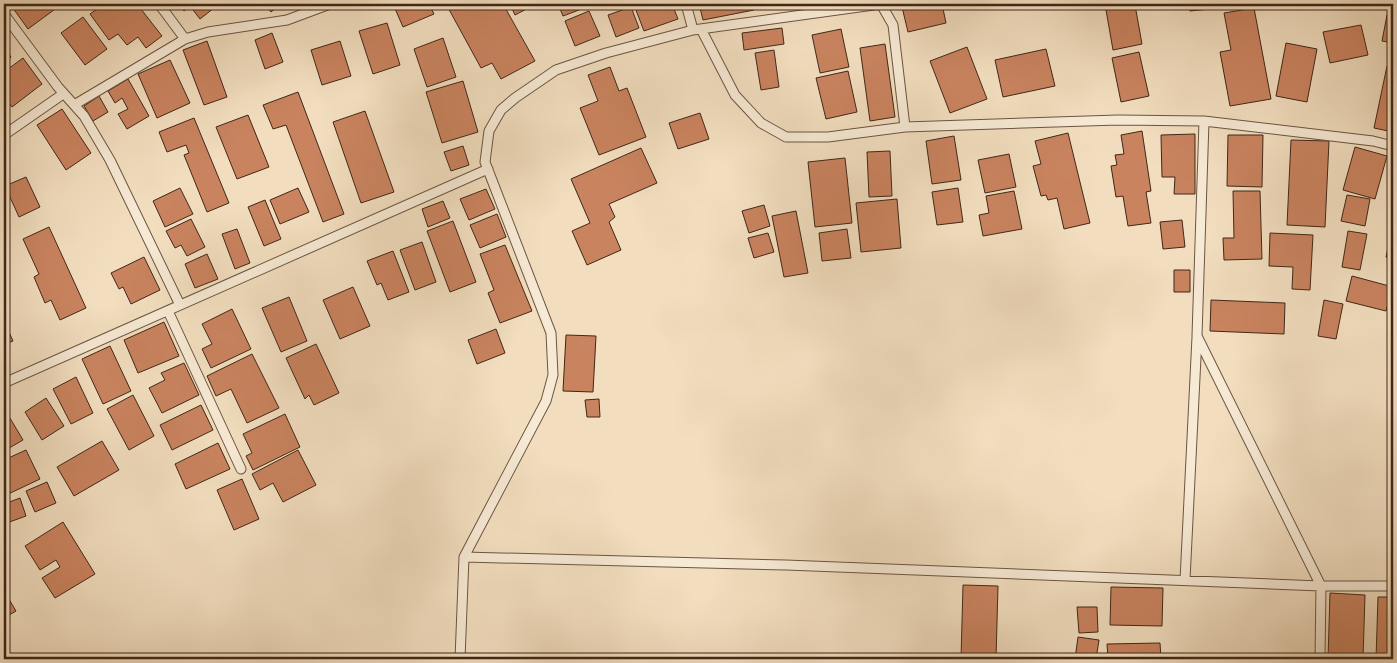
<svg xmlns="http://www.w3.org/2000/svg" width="1397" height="663" font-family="'IM FELL Double Pica',serif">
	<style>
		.building { fill: #c9835f; stroke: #402718 }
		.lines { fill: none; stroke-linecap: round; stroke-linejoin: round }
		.lane-casing { stroke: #6c5542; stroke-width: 11 }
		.lane { stroke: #f7ead5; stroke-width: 9 }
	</style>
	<rect width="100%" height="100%" fill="#f2debf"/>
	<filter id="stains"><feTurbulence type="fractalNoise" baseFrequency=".004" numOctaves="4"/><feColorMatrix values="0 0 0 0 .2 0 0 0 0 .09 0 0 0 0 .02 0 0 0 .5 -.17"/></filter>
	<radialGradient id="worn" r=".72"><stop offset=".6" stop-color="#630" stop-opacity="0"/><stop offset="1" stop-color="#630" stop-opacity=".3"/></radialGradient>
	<!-- building -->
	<path class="building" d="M 10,4 L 62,4 L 28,29 Z
		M 104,4 L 137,4 L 162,36 L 146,48 L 138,37 L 127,45 L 118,34 L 109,40 L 90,14 Z
		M 178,4 L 219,4 L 200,19 L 190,6 L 184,11 Z
		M 265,4 L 281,4 L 271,12 Z
		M 393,4 L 429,4 L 434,14 L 403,27 Z
		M 446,4 L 503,4 L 535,61 L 501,79 L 492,63 L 481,68 Z
		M 510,4 L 536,4 L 515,15 Z
		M 558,4 L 595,4 L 563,16 Z
		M 638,4 L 672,4 L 678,19 L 644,31 L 634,5 Z
		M 699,4 L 753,4 L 754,10 L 703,20 Z
		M 915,4 L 942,4 L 946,23 L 908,32 L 902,7 Z
		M 1190,4 L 1230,4 L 1230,7 L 1190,11 Z
		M 1135,5 L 1142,44 L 1113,50 L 1106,10 Z
		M 631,7 L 639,28 L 616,37 L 608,15 Z
		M 1254,8 L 1271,99 L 1230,106 L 1220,52 L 1231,50 L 1224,13 Z
		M 589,11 L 600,36 L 575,46 L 565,21 Z
		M 1387,15 L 1393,17 L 1393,43 L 1382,41 Z
		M 83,17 L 107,49 L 85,65 L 61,33 Z
		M 387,23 L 400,65 L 373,74 L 359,31 Z
		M 1361,25 L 1368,55 L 1330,63 L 1323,32 Z
		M 782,28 L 784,44 L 744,50 L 742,33 Z
		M 841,29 L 849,67 L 820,73 L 812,35 Z
		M 272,33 L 283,62 L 265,69 L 255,40 Z
		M 443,38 L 456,77 L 427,87 L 414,49 Z
		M 207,41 L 227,97 L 204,105 L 183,50 Z
		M 340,41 L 351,76 L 322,85 L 311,50 Z
		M 1286,43 L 1317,49 L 1307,102 L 1276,96 Z
		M 885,44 L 895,117 L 870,121 L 860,48 Z
		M 4,47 L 11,57 L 4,63 Z
		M 967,47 L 987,99 L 950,113 L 930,61 Z
		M 1046,49 L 1055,86 L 1003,97 L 995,60 Z
		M 774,50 L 779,87 L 761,90 L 755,53 Z
		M 1139,52 L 1149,96 L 1121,102 L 1112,58 Z
		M 23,58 L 42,84 L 12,107 L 4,96 L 4,72 Z
		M 170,60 L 190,103 L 157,118 L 138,74 Z
		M 1387,66 L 1393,68 L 1393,132 L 1374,128 Z
		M 610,67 L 619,91 L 627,88 L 646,137 L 599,155 L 580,108 L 598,101 L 588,75 Z
		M 848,71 L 857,112 L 826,119 L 816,78 Z
		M 128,79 L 149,116 L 127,129 L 118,114 L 128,109 L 122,98 L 115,103 L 108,91 Z
		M 463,81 L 478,132 L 442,143 L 426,92 Z
		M 298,92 L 344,214 L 323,222 L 286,125 L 273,129 L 263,105 Z
		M 99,96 L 108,112 L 93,121 L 84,106 Z
		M 62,109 L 91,153 L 66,170 L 37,125 Z
		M 365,111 L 394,192 L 361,203 L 333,122 Z
		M 700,113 L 709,139 L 678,149 L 669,123 Z
		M 248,115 L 269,167 L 237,179 L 216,127 Z
		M 194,118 L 229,203 L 207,212 L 184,155 L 189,153 L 186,145 L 167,152 L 159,132 Z
		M 1142,131 L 1151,191 L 1146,192 L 1151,223 L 1128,226 L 1123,196 L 1116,197 L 1111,166 L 1117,165 L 1115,155 L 1124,154 L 1121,135 Z
		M 1068,133 L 1090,223 L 1064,229 L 1057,198 L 1048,200 L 1046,195 L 1041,196 L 1033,166 L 1041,164 L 1035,141 Z
		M 1195,134 L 1195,194 L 1174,194 L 1175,177 L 1162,177 L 1161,135 Z
		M 1228,135 L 1263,135 L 1262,187 L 1227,186 Z
		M 954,136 L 961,180 L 932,184 L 926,141 Z
		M 1291,140 L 1329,141 L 1325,227 L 1287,225 Z
		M 463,146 L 469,165 L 451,171 L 444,152 Z
		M 1355,147 L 1387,156 L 1375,199 L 1343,190 Z
		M 641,148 L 657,183 L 609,204 L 615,217 L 609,222 L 621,250 L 587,265 L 572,231 L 590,223 L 571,179 Z
		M 890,151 L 892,196 L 869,197 L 867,152 Z
		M 1009,154 L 1016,187 L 985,193 L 978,160 Z
		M 845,158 L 852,223 L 815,227 L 808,162 Z
		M 26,177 L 40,207 L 19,217 L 5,186 Z
		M 180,188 L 193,214 L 165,227 L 153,201 Z
		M 298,188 L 309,212 L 280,224 L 270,200 Z
		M 958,188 L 963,222 L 937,225 L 932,192 Z
		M 486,189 L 495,209 L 469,220 L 460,199 Z
		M 1014,191 L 1022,229 L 983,236 L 979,215 L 989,213 L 986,196 Z
		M 1233,191 L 1260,191 L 1262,259 L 1224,260 L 1223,238 L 1234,238 Z
		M 1347,195 L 1370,199 L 1365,226 L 1341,221 Z
		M 897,199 L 901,248 L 861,252 L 856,203 Z
		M 265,200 L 281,239 L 264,246 L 248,207 Z
		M 443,201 L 450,218 L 428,227 L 422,209 Z
		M 764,205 L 770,226 L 749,233 L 742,211 Z
		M 796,211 L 808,273 L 784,277 L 772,216 Z
		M 497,214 L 506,237 L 480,248 L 470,225 Z
		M 191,219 L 205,247 L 187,256 L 181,245 L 175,248 L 166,231 Z
		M 1182,220 L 1185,247 L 1163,249 L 1160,222 Z
		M 453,221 L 476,282 L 450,292 L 427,231 Z
		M 1393,226 L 1393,259 L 1386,257 Z
		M 49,227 L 86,308 L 60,320 L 51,300 L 45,303 L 34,277 L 39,274 L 23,239 Z
		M 237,229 L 250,263 L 235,269 L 222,234 Z
		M 847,229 L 851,258 L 822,261 L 819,233 Z
		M 1348,231 L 1367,234 L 1360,270 L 1342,267 Z
		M 768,233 L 774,252 L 754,258 L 748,238 Z
		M 1270,233 L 1313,235 L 1310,290 L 1292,289 L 1293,267 L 1269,266 Z
		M 422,242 L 436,282 L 415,290 L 400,250 Z
		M 505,245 L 532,311 L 500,323 L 488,293 L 494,290 L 480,254 Z
		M 393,251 L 409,292 L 388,300 L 381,283 L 377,285 L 367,261 Z
		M 207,254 L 218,279 L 195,288 L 185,264 Z
		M 144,257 L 160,290 L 131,304 L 123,287 L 119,289 L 111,273 Z
		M 1174,270 L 1190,270 L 1190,292 L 1174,292 Z
		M 1352,276 L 1393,287 L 1386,311 L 1346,301 Z
		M 353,287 L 370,326 L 340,339 L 323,300 Z
		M 289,297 L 307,341 L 281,352 L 262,308 Z
		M 1211,300 L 1285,303 L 1284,334 L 1210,331 Z
		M 1324,300 L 1343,304 L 1336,339 L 1318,336 Z
		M 232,309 L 251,349 L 211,368 L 202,349 L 212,344 L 202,324 Z
		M 4,321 L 13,341 L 4,345 Z
		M 164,322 L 179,356 L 138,373 L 124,340 Z
		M 496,329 L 505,353 L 477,364 L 468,340 Z
		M 566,335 L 596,336 L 593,392 L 563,391 Z
		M 316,344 L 339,393 L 314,405 L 309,395 L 305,399 L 286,358 Z
		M 110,346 L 131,391 L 103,404 L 82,359 Z
		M 252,354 L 279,408 L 247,423 L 231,389 L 216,396 L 207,376 Z
		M 184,363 L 199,395 L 162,413 L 149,388 L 165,380 L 161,373 Z
		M 76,377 L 93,413 L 71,424 L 53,389 Z
		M 133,395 L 154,436 L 129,450 L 107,409 Z
		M 46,398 L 64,426 L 42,440 L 25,412 Z
		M 599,399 L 600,417 L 587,417 L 585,400 Z
		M 201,405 L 213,430 L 172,450 L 160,425 Z
		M 4,408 L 23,440 L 4,451 Z
		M 285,414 L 300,447 L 253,470 L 246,456 L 252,453 L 243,434 Z
		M 102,441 L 119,470 L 74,496 L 57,467 Z
		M 218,443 L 230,469 L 186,489 L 175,464 Z
		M 26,450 L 40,479 L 4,496 L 4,460 Z
		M 298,450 L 316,485 L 283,502 L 273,483 L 260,490 L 252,474 Z
		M 242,479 L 259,519 L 234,530 L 217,490 Z
		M 47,482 L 56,503 L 35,512 L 26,491 Z
		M 20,498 L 26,516 L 4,524 L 4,504 Z
		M 63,522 L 95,574 L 55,598 L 42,578 L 60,567 L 56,560 L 40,570 L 25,546 Z
		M 963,585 L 998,586 L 996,659 L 961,659 Z
		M 1111,587 L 1163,588 L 1162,626 L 1110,625 Z
		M 4,591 L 16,611 L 4,618 Z
		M 1330,593 L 1365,595 L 1363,659 L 1328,659 Z
		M 1378,597 L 1393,597 L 1393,659 L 1376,659 Z
		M 1077,607 L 1097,607 L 1098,632 L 1079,633 Z
		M 1078,637 L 1099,640 L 1096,659 L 1075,659 Z
		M 1160,643 L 1161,659 L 1108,659 L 1107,644 Z"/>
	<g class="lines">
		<defs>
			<path id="lane" d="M 159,4 L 185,39
				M 686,4 L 693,30
				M 881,4 L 893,25 L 905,127 L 1118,120 L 1204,121 L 1373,141 L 1393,146
				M 4,14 L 58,87 L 84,116 L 110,160 L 180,305
				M 701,29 L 735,95 L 761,123 L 786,137 L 828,137 L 905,127
				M 74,105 L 185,39 L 208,32 L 287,20 L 330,4
				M 1204,121 L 1197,336 L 1321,586 L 1320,659
				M 4,135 L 63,94
				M 168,311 L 241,469
				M 4,383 L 488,169
				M 464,557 L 786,565 L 1321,586 L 1393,586
				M 1185,580 L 1197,337
				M 460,659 L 464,557 L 546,401 L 553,375 L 551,333 L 485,162 L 489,131 L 501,110 L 515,98 L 556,70 L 606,53 L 693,30 L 881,4"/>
		</defs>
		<!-- lane casing -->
		<use href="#lane" class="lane-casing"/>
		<!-- lane -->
		<use href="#lane" class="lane"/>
	</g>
	<!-- margin -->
	<rect width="1397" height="663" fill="none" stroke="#f2debf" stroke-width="20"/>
	<rect x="5" y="5" width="1387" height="653" fill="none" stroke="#402718" stroke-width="2.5"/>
	<rect x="10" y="10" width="1377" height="643" fill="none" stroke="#402718"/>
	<rect width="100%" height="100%" filter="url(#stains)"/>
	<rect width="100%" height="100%" fill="url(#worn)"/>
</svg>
